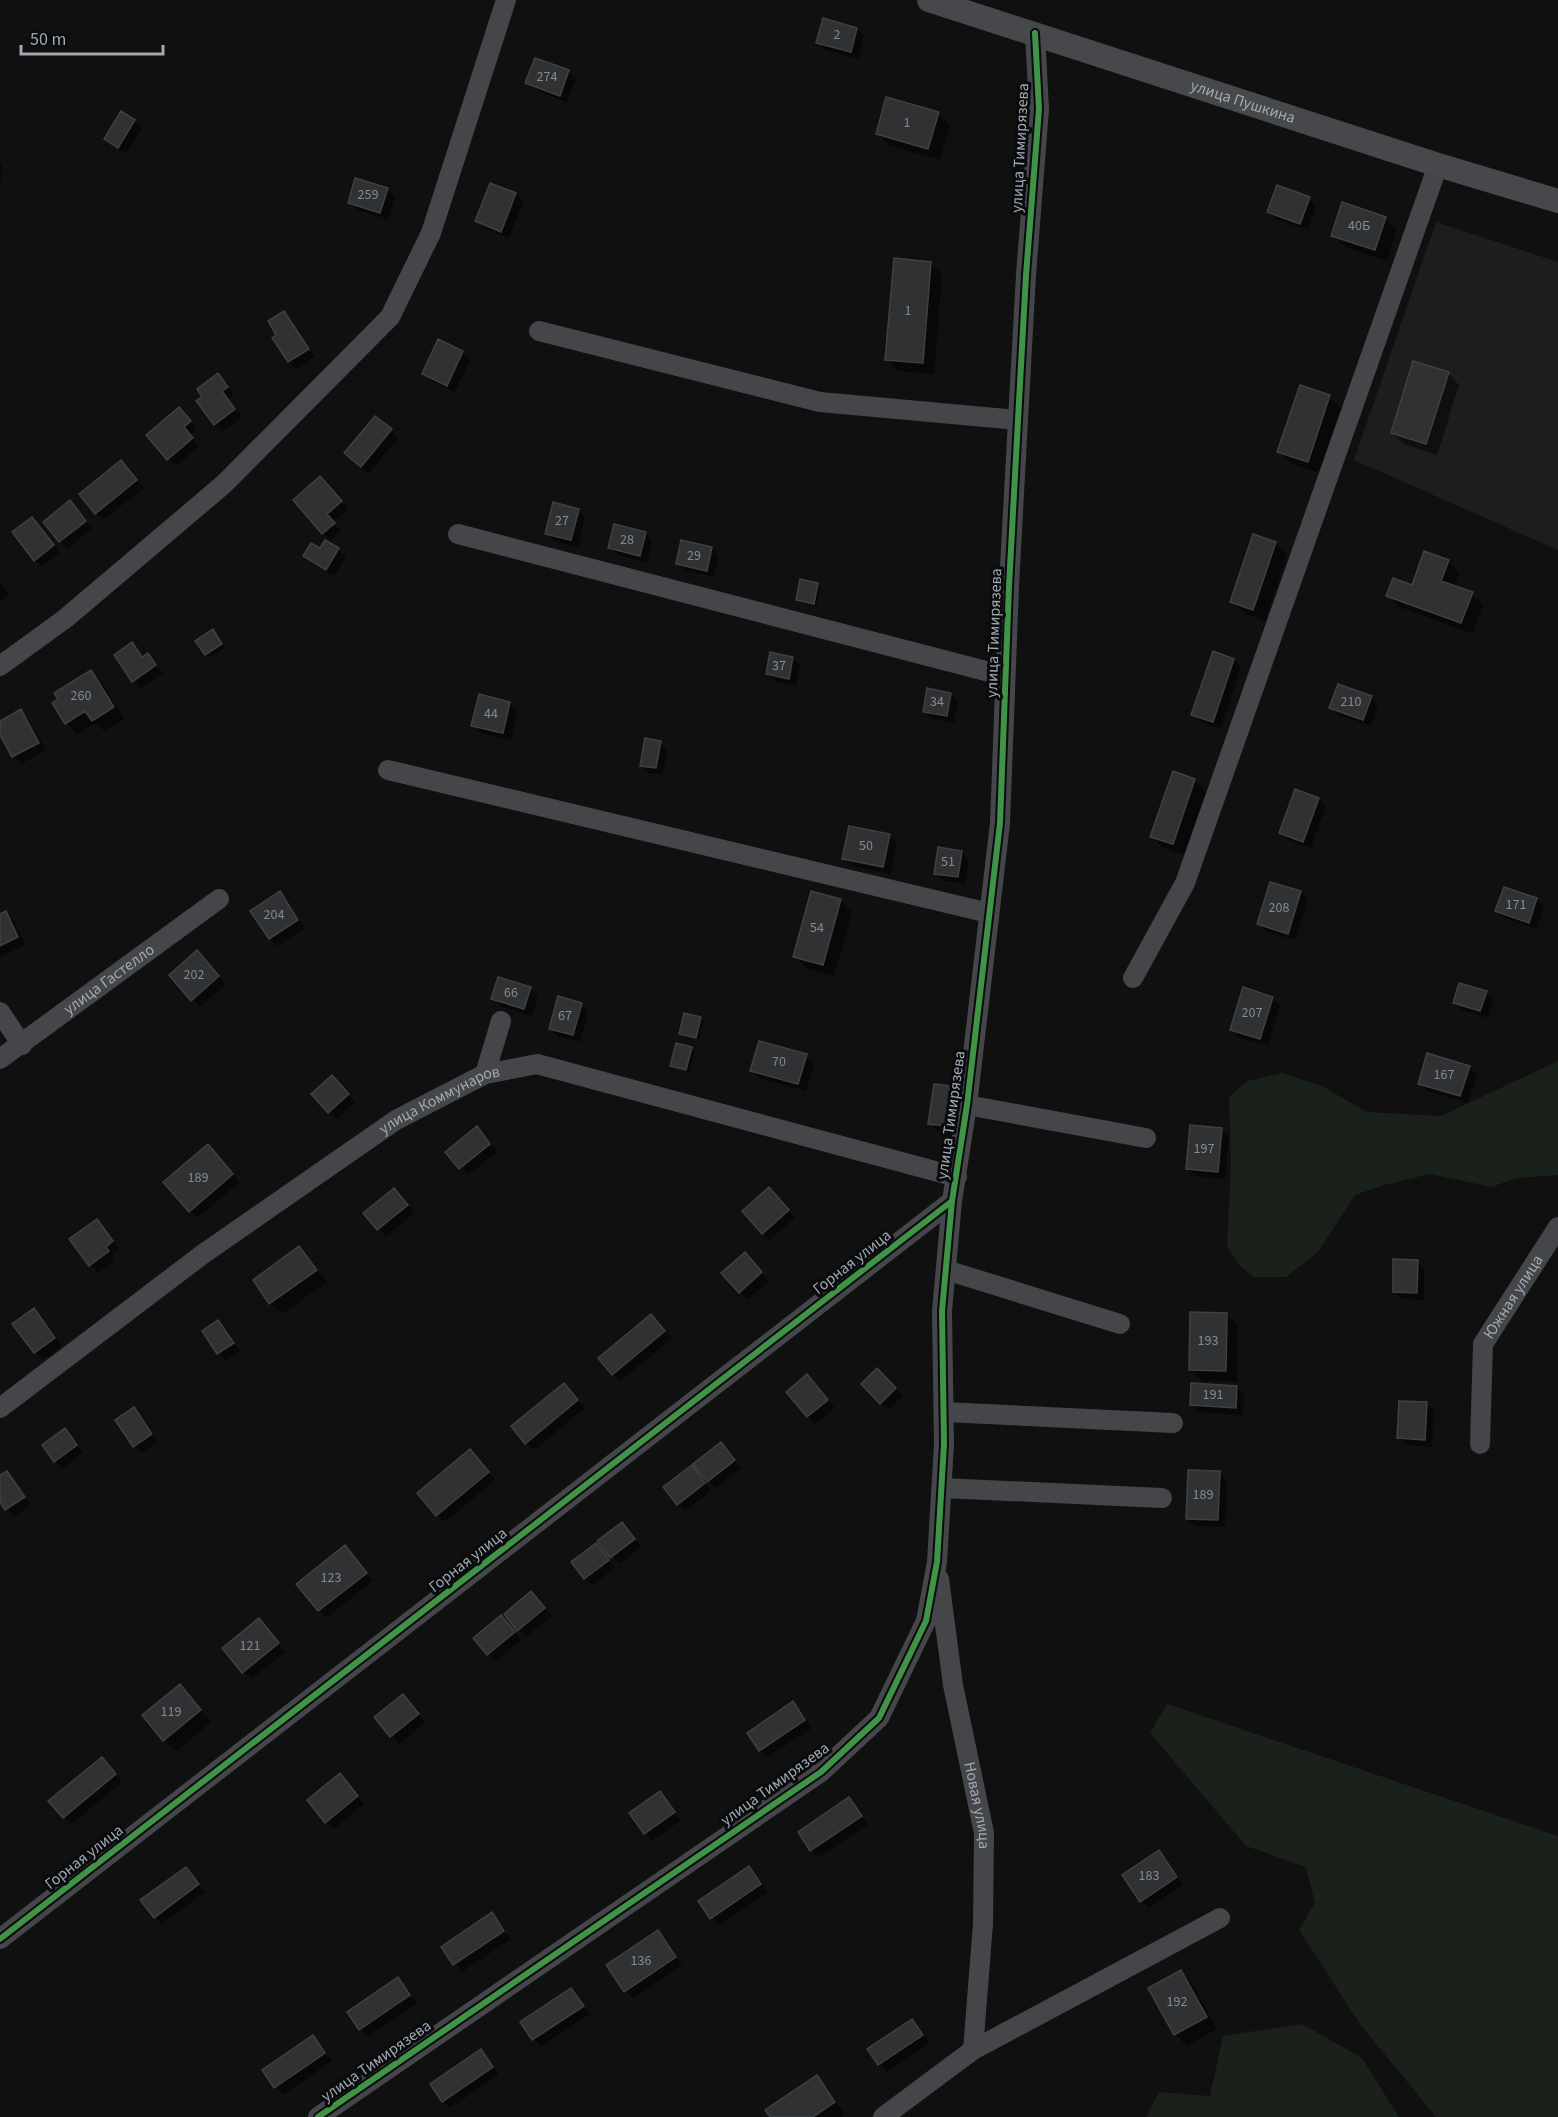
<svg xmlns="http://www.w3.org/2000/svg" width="1558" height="2117" font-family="'Source Sans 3',sans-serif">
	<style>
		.built { fill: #1d1d1f }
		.green { fill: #1a201a }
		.shadow { fill: #0007 }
		.building { fill: #303133; stroke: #3e4144; stroke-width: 1.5 }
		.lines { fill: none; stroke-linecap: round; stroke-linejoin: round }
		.minor { stroke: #444649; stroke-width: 20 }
		.major { stroke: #46484b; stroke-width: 24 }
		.cycleway-casing { stroke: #0a0b0c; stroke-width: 10 }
		.cycleway { stroke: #419447; stroke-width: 6 }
		.labels { text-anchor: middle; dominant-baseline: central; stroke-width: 6; stroke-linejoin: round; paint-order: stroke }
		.number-label { font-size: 14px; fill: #848a92 }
		.street-label { font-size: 16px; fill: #a0a8b2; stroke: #0a0b0c }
	</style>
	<rect width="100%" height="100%" fill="#101010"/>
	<!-- built -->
	<path class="built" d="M 1436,222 L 1558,262 L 1558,550 L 1354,460 Z"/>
	<!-- green -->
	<path class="green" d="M 1558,1061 L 1558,1175 L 1516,1178 L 1492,1187 L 1430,1174 L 1384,1185 L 1355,1195 L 1318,1252 L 1286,1277 L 1254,1277 L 1240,1266 L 1227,1246 L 1231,1163 L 1229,1097 L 1247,1081 L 1282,1073 L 1322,1086 L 1367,1112 L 1441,1116 Z
		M 1167,1704 L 1558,1836 L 1558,2117 L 1436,2117 L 1360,2024 L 1299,1930 L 1315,1903 L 1306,1867 L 1246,1846 L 1150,1733 Z
		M 1302,2024 L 1362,2058 L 1399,2117 L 1146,2117 L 1159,2092 L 1210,2096 L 1223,2036 Z"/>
	<!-- shadow -->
	<path class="shadow" d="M 857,29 L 864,36 L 858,59 L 826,50 L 818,42 Z
		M 536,60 L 569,72 L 576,79 L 567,102 L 535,90 L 527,82 Z
		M 938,114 L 950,125 L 940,160 L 889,145 L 877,133 Z
		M 134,121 L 142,128 L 126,154 L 106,139 Z
		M 0,163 L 2,165 L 1,184 L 0,184 Z
		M 491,185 L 516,194 L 523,202 L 509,238 L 484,228 L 476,221 Z
		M 387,189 L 395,197 L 388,219 L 357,210 L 350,202 Z
		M 1309,198 L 1316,206 L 1308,230 L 1276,219 L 1269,211 Z
		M 1385,218 L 1397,230 L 1387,261 L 1345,247 L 1333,235 Z
		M 931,263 L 942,275 L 934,374 L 898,371 L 887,359 Z
		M 284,313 L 291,320 L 315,357 L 296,369 L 289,361 L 278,335 Z
		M 439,341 L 462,352 L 470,360 L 455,392 L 431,381 L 424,374 Z
		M 1448,373 L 1459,385 L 1437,455 L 1404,444 L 1392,433 Z
		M 218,375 L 234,395 L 228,399 L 242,417 L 222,432 L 215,424 L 204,397 Z
		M 1329,397 L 1341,408 L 1319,473 L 1290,463 L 1279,451 Z
		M 187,417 L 197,429 L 190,435 L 199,446 L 176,466 L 168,459 Z
		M 376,418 L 398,438 L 369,473 L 354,461 Z
		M 121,462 L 144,488 L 103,520 L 96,513 Z
		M 328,485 L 348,509 L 333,522 L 341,531 L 330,540 L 323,533 Z
		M 70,502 L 92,529 L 67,549 L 45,522 Z
		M 578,510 L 585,517 L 578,547 L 554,541 L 547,533 Z
		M 32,519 L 60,553 L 42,567 L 35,560 Z
		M 645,533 L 652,541 L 647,563 L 618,555 L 610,548 Z
		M 1275,543 L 1287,555 L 1265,621 L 1244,613 L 1232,602 Z
		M 711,548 L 719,556 L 714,577 L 685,571 L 678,564 Z
		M 338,549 L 346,557 L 334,576 L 313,563 L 305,556 L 321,550 Z
		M 1448,561 L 1459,573 L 1454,587 L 1472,594 L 1483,605 L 1473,634 L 1400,607 L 1388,596 L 1412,587 Z
		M 0,581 L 10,596 L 0,602 Z
		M 817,584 L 820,588 L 817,606 L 801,603 L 798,600 Z
		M 216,634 L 225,648 L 209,658 L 197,641 Z
		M 132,644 L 144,658 L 147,655 L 163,673 L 141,688 L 134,681 Z
		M 792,658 L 800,666 L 796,686 L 775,681 L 767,674 Z
		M 1234,660 L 1241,667 L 1221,729 L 1201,722 L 1193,715 Z
		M 90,672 L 102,683 L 124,719 L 104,731 L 96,723 L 77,734 L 66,723 Z
		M 950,694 L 958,702 L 954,723 L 932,719 L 924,711 Z
		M 1371,697 L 1378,705 L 1371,726 L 1339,715 L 1331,708 Z
		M 510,703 L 517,711 L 511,740 L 481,733 L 473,725 Z
		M 21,711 L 28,719 L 46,750 L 21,764 L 14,757 L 0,731 L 0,723 Z
		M 660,742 L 667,750 L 663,775 L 649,773 L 642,765 Z
		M 1194,780 L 1206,792 L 1184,855 L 1163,848 L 1152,836 Z
		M 1318,799 L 1326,806 L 1311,848 L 1288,840 L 1281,833 Z
		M 889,836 L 897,843 L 891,874 L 851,866 L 844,858 Z
		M 961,852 L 969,860 L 965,884 L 944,881 L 936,873 Z
		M 1300,892 L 1308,900 L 1295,940 L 1266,931 L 1259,924 Z
		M 280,893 L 287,901 L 305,928 L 277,946 L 270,939 L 252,912 Z
		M 840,900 L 852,912 L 834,976 L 807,968 L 795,957 Z
		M 1536,900 L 1544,907 L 1536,929 L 1505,918 L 1497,911 Z
		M 5,913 L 13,920 L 25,945 L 0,957 L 0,915 Z
		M 204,960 L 226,984 L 200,1007 L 192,1000 Z
		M 530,989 L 538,996 L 532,1016 L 500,1006 L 493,999 Z
		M 1486,992 L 1493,1000 L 1488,1018 L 1462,1010 L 1454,1002 Z
		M 1273,998 L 1280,1005 L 1268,1046 L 1239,1037 L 1231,1029 Z
		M 581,1004 L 588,1012 L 580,1042 L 558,1036 L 550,1028 Z
		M 700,1018 L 703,1021 L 699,1040 L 684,1037 L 681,1034 Z
		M 691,1048 L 695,1052 L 689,1072 L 675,1068 L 671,1065 Z
		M 806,1056 L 814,1063 L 806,1091 L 759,1078 L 752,1070 Z
		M 1469,1067 L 1477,1074 L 1468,1103 L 1427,1091 L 1420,1083 Z
		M 340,1084 L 355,1102 L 337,1119 L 329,1112 Z
		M 951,1088 L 958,1095 L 952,1133 L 937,1131 L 930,1123 Z
		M 1221,1130 L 1229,1137 L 1225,1179 L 1195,1176 L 1187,1169 Z
		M 484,1136 L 497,1152 L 468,1175 L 448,1152 Z
		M 215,1153 L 240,1182 L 197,1218 L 190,1211 Z
		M 401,1197 L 414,1213 L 386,1237 L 366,1213 Z
		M 776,1197 L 795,1218 L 770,1240 L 763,1233 Z
		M 97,1221 L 119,1249 L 112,1255 L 115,1260 L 98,1273 L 71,1240 Z
		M 299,1248 L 311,1260 L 327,1282 L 282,1314 L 270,1303 Z
		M 1417,1261 L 1424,1269 L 1424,1300 L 1402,1299 L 1395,1292 Z
		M 752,1262 L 769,1281 L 747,1300 L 724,1273 Z
		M 33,1310 L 62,1346 L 43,1360 L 14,1324 Z
		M 1226,1314 L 1238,1326 L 1237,1382 L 1202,1381 L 1190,1370 Z
		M 218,1322 L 240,1351 L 226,1361 L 204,1332 Z
		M 659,1323 L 672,1339 L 620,1381 L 613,1374 Z
		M 877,1370 L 903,1396 L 888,1410 L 863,1384 Z
		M 815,1384 L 835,1408 L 815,1424 L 808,1416 Z
		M 564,1385 L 585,1408 L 534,1450 L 526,1443 Z
		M 1236,1387 L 1244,1395 L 1243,1415 L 1199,1412 L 1191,1404 Z
		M 1426,1403 L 1434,1411 L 1432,1447 L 1406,1445 L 1399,1438 Z
		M 134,1409 L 142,1417 L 158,1442 L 142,1453 L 134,1446 Z
		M 72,1438 L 83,1453 L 63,1468 L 55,1461 Z
		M 728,1452 L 741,1468 L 715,1488 L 708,1481 Z
		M 477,1458 L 495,1480 L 445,1522 L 437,1515 Z
		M 6,1473 L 31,1505 L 14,1517 L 0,1499 L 0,1477 Z
		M 1219,1473 L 1227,1480 L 1225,1527 L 1195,1526 L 1187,1519 Z
		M 699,1475 L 711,1491 L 685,1511 L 678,1504 Z
		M 622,1524 L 642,1547 L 619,1564 L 599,1541 Z
		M 596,1545 L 615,1568 L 592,1585 L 585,1578 Z
		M 352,1555 L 373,1581 L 326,1618 L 298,1585 Z
		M 539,1601 L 552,1616 L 526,1637 L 506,1614 Z
		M 509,1624 L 521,1640 L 496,1661 L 488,1654 Z
		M 266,1628 L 285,1652 L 251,1679 L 244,1672 Z
		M 180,1686 L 211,1722 L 176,1751 L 164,1740 Z
		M 793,1703 L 812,1728 L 768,1757 L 760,1750 Z
		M 410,1704 L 425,1722 L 399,1744 L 376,1718 Z
		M 109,1767 L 122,1782 L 71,1825 L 64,1817 Z
		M 347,1783 L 364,1804 L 334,1829 L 326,1822 Z
		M 660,1793 L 681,1820 L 652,1841 L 631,1813 Z
		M 849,1799 L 868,1824 L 819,1857 L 812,1850 Z
		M 1159,1852 L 1167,1860 L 1183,1885 L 1149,1908 L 1141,1901 Z
		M 749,1868 L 768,1892 L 719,1926 L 700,1901 Z
		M 186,1869 L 205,1892 L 162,1924 L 155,1917 Z
		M 492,1914 L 511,1939 L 462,1972 L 443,1948 Z
		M 658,1932 L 666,1940 L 682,1965 L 633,1998 L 626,1991 Z
		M 1180,1971 L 1192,1983 L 1217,2029 L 1187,2046 L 1175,2034 L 1150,1988 Z
		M 398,1979 L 417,2003 L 368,2036 L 360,2029 Z
		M 571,1989 L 590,2014 L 541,2047 L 522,2023 Z
		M 912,2021 L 930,2043 L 887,2072 L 869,2050 Z
		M 313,2037 L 332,2061 L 283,2095 L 275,2087 Z
		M 481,2051 L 499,2075 L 450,2108 L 443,2101 Z
		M 817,2077 L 828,2089 L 845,2114 L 841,2117 L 772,2117 Z"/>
	<!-- building -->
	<path class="building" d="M 823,18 L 857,28 L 851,52 L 816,43 Z
		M 535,58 L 569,70 L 560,96 L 525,83 Z
		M 886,97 L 939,112 L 928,149 L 876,134 Z
		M 121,111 L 135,120 L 118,148 L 104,139 Z
		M 355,178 L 388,188 L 380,213 L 348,203 Z
		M 490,183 L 516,193 L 501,232 L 475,221 Z
		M 1277,185 L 1310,197 L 1300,224 L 1267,212 Z
		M 1342,202 L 1386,217 L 1375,250 L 1331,236 Z
		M 894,258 L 931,262 L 923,363 L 885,360 Z
		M 284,311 L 309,349 L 288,362 L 272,338 L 276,335 L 268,321 Z
		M 438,339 L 463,351 L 447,386 L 422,374 Z
		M 1413,361 L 1449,372 L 1426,444 L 1391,433 Z
		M 218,373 L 228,387 L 222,391 L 235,409 L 214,425 L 196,401 L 202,397 L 197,389 Z
		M 1300,385 L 1330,395 L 1308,462 L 1277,452 Z
		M 179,407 L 191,421 L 184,427 L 193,438 L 167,460 L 146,435 Z
		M 375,416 L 392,429 L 361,467 L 344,453 Z
		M 121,460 L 137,480 L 95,514 L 79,494 Z
		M 320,476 L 342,501 L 327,514 L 335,523 L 322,534 L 293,500 Z
		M 70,500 L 86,521 L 59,542 L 43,522 Z
		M 553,502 L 579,509 L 571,540 L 545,534 Z
		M 32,517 L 54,545 L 34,561 L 12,532 Z
		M 614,524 L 646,532 L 640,556 L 608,548 Z
		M 1253,534 L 1276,542 L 1253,610 L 1230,602 Z
		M 325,540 L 339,548 L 326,570 L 303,556 L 311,543 L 320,548 Z
		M 681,540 L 712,547 L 707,571 L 676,564 Z
		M 1424,551 L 1449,560 L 1441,581 L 1473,592 L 1461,623 L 1386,596 L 1393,578 L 1412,585 Z
		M 800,579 L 818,583 L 814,604 L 796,600 Z
		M 213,629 L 222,644 L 205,655 L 195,641 Z
		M 132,642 L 142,657 L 148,653 L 156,665 L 132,682 L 114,655 Z
		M 1213,651 L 1234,659 L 1213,722 L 1191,715 Z
		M 770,652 L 793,657 L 789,679 L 766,674 Z
		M 91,670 L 114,707 L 92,721 L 85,711 L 65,724 L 52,703 L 58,699 L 54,693 Z
		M 1338,684 L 1372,696 L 1363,720 L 1329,708 Z
		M 927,688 L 951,693 L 947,716 L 923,712 Z
		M 479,694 L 510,702 L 503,733 L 471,726 Z
		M 21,709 L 39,743 L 12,757 L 0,735 L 0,721 Z
		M 645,738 L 661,741 L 656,768 L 640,766 Z
		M 1173,771 L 1195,779 L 1173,844 L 1150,837 Z
		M 1295,789 L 1319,798 L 1303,842 L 1279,833 Z
		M 849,826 L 890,834 L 883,867 L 842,859 Z
		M 938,847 L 962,851 L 958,877 L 934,874 Z
		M 1270,882 L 1301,891 L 1288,934 L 1257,924 Z
		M 1504,887 L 1537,898 L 1529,923 L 1495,911 Z
		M 280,891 L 298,920 L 269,939 L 250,911 Z
		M 811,891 L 841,899 L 823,965 L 793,957 Z
		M 6,911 L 18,937 L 0,946 L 0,914 Z
		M 197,950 L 219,976 L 191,1001 L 169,975 Z
		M 498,977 L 531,987 L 524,1009 L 491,999 Z
		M 1459,983 L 1487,991 L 1480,1011 L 1453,1003 Z
		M 1243,987 L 1273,997 L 1260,1039 L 1230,1030 Z
		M 558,996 L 582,1003 L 573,1035 L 549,1029 Z
		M 684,1013 L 701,1017 L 696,1038 L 679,1034 Z
		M 759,1041 L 807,1054 L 798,1084 L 750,1071 Z
		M 676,1043 L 692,1047 L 686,1070 L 670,1066 Z
		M 1427,1053 L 1470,1066 L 1460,1096 L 1418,1084 Z
		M 332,1075 L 349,1094 L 328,1113 L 311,1094 Z
		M 934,1084 L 951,1086 L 945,1126 L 928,1124 Z
		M 1190,1125 L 1222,1128 L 1218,1172 L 1186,1169 Z
		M 477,1126 L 490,1144 L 459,1169 L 445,1152 Z
		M 208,1144 L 233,1174 L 189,1212 L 163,1182 Z
		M 769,1187 L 789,1210 L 762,1234 L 742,1211 Z
		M 394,1188 L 408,1205 L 377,1230 L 363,1213 Z
		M 97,1219 L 113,1241 L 106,1247 L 109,1251 L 89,1266 L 69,1239 Z
		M 299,1246 L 317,1270 L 269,1304 L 253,1280 Z
		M 745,1252 L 762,1272 L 739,1293 L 721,1273 Z
		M 1393,1259 L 1418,1260 L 1417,1293 L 1393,1292 Z
		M 34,1308 L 55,1338 L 34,1353 L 12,1324 Z
		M 1190,1312 L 1227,1313 L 1226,1371 L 1189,1370 Z
		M 651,1314 L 665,1331 L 612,1375 L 598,1358 Z
		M 218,1320 L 234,1343 L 217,1354 L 202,1331 Z
		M 877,1368 L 896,1388 L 880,1404 L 861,1384 Z
		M 807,1374 L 828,1400 L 807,1417 L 786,1392 Z
		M 564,1383 L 578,1400 L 525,1444 L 511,1426 Z
		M 1191,1383 L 1237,1386 L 1236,1408 L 1190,1405 Z
		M 1399,1401 L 1427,1402 L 1425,1440 L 1397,1438 Z
		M 134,1407 L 152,1434 L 133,1447 L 115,1420 Z
		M 65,1428 L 77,1445 L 54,1462 L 42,1445 Z
		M 721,1442 L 735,1460 L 707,1482 L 693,1464 Z
		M 470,1449 L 489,1472 L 436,1516 L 417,1493 Z
		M 692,1465 L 705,1483 L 677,1505 L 663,1487 Z
		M 1188,1470 L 1220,1471 L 1218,1520 L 1186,1519 Z
		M 7,1471 L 25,1497 L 5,1510 L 0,1502 L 0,1475 Z
		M 622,1522 L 635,1539 L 610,1558 L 597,1541 Z
		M 596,1543 L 609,1560 L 584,1579 L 571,1562 Z
		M 345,1545 L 367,1573 L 318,1611 L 296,1584 Z
		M 531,1591 L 545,1608 L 517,1631 L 504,1614 Z
		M 501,1615 L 515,1632 L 487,1655 L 473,1638 Z
		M 259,1618 L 279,1643 L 242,1673 L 222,1648 Z
		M 180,1684 L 201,1710 L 163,1741 L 142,1715 Z
		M 403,1694 L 419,1714 L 390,1737 L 374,1717 Z
		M 793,1701 L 805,1720 L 759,1751 L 747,1733 Z
		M 102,1757 L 116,1774 L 63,1818 L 48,1801 Z
		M 340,1773 L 358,1796 L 325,1823 L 307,1800 Z
		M 660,1791 L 675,1812 L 644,1834 L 629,1813 Z
		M 849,1797 L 862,1816 L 810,1851 L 798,1832 Z
		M 1159,1850 L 1177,1877 L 1140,1902 L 1122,1875 Z
		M 749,1866 L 761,1884 L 710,1919 L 698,1901 Z
		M 186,1867 L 199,1884 L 154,1918 L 140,1900 Z
		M 492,1912 L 504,1931 L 453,1965 L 441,1947 Z
		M 658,1930 L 676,1957 L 624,1992 L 606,1965 Z
		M 1181,1970 L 1207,2017 L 1174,2035 L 1148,1988 Z
		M 398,1977 L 410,1995 L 359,2030 L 347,2012 Z
		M 571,1988 L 584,2006 L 532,2040 L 520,2022 Z
		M 912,2019 L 923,2035 L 878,2065 L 867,2049 Z
		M 313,2035 L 325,2053 L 274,2088 L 262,2070 Z
		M 481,2049 L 493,2067 L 442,2102 L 430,2084 Z
		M 817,2075 L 835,2102 L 813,2117 L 770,2117 L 765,2110 Z"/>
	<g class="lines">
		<!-- minor -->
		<g class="minor">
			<path d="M 539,331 L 820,402 L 1018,420"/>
			<path d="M 458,534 L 1005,676"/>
			<path d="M 0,666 L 66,618 L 224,484 L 390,317 L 431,233 L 506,0"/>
			<path d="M 388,770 L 989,913"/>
			<path d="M 1133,978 L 1185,883 L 1438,165"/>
			<path d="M 0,1012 L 22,1045"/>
			<path id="s1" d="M 0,1059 L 219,899"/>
			<path d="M 485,1074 L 501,1021"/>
			<path d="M 967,1105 L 1146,1138"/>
			<path d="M 946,1270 L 1120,1324"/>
			<path id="s2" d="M 0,1408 L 203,1254 L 396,1120 L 485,1074 L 537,1064 L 957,1177"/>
			<path d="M 944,1412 L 1173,1423"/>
			<path id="s3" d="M 1480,1444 L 1483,1344 L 1558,1227"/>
			<path d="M 942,1488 L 1162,1498"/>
			<path id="s4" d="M 939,1579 L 953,1685 L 984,1833 L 983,1924 L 973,2050"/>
			<path d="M 0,1939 L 952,1201"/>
			<path d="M 318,2117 L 821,1772 L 879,1718 L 926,1621 L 937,1562 L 944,1444 L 942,1311 L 952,1201 L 967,1105 L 1000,823 L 1009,586 L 1018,420 L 1026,275 L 1039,109 L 1035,33"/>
			<path d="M 883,2117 L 973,2050 L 1220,1918"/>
		</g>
		<!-- major -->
		<path class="major" id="s5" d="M 929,0 L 1438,165 L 1558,201"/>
		<defs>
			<path id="cycleway" d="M 0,1939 L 952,1201
				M 318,2117 L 821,1772 L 879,1718 L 926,1621 L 937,1562 L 944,1444 L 942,1311 L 952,1201 L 967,1105 L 1000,823 L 1009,586 L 1018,420 L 1026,275 L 1039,109 L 1035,33"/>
		</defs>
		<!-- cycleway casing -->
		<use href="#cycleway" class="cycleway-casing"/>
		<!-- cycleway -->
		<use href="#cycleway" class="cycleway"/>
	</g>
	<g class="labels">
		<!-- number labels -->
		<g class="number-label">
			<text x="837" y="35">2</text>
			<text x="547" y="77">274</text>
			<text x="907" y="123">1</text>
			<text x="368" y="195">259</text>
			<text x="1359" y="226">40Б</text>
			<text x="908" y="311">1</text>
			<text x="562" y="521">27</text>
			<text x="627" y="540">28</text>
			<text x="694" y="556">29</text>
			<text x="779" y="666">37</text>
			<text x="81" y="696">260</text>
			<text x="937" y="702">34</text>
			<text x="1351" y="702">210</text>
			<text x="491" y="714">44</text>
			<text x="866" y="846">50</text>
			<text x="948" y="862">51</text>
			<text x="1516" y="905">171</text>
			<text x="1279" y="908">208</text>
			<text x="274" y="915">204</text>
			<text x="817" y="928">54</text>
			<text x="194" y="975">202</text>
			<text x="511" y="993">66</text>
			<text x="1252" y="1013">207</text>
			<text x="565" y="1016">67</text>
			<text x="779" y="1062">70</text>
			<text x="1444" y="1075">167</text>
			<text x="1204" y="1149">197</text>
			<text x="198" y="1178">189</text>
			<text x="1208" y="1341">193</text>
			<text x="1213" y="1395">191</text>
			<text x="1203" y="1495">189</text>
			<text x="331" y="1578">123</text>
			<text x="250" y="1646">121</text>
			<text x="171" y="1712">119</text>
			<text x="1149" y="1876">183</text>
			<text x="641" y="1961">136</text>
			<text x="1177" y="2002">192</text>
		</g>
		<!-- street labels -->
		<g class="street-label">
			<text stroke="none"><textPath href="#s5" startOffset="330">улица Пушкина</textPath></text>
			<text transform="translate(1020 148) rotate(-87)">улица Тимирязева</text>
			<text transform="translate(994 633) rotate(-88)">улица Тимирязева</text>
			<text stroke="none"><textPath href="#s1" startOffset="135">улица Гастелло</textPath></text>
			<text stroke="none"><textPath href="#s2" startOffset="538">улица Коммунаров</textPath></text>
			<text transform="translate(951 1115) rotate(-82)">улица Тимирязева</text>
			<text transform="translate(852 1262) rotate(-38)">Горная улица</text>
			<text stroke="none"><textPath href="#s3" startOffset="156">Южная улица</textPath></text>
			<text transform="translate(468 1560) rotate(-38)">Горная улица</text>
			<text transform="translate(775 1784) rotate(-36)">улица Тимирязева</text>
			<text stroke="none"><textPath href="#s4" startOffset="230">Новая улица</textPath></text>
			<text transform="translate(84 1857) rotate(-38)">Горная улица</text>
			<text transform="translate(376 2061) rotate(-35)">улица Тимирязева</text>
		</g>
	</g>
	<!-- scale -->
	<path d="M21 45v9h142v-9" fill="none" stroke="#a0a8b2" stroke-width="3"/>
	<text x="30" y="45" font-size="18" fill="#a0a8b2" stroke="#0a0b0c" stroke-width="4.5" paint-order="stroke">50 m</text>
</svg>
